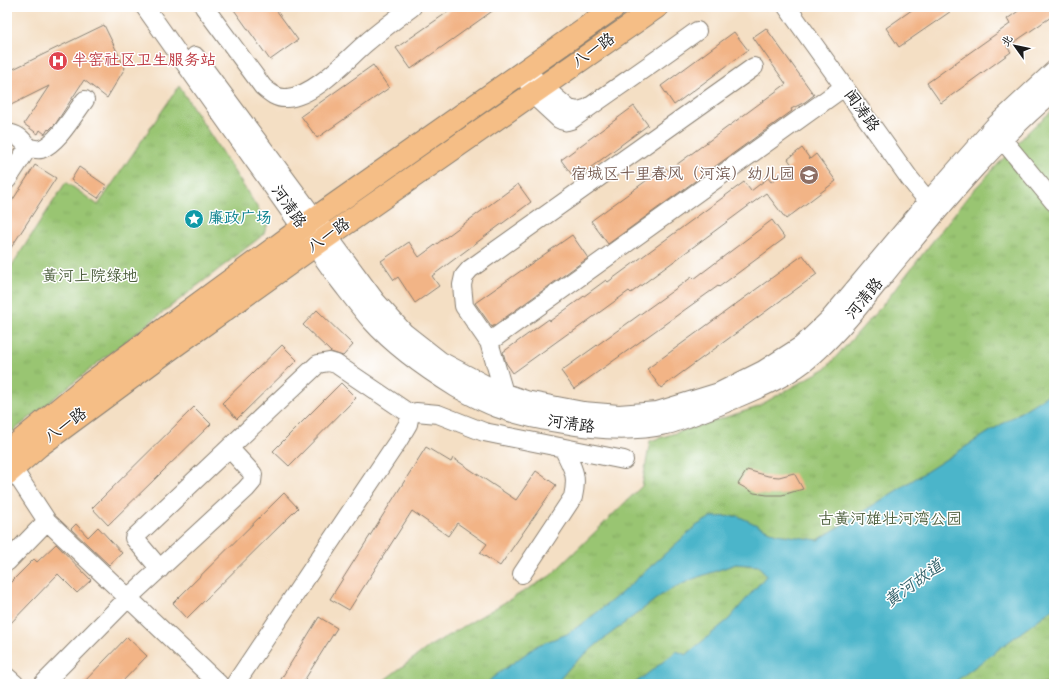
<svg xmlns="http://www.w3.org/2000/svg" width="1061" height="691" font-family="'Indie Flower','LXGW WenKai TC',sans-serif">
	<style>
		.grass { fill: url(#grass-tufts); stroke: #5a7047 }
		.water { fill: #4cb5ca; stroke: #346873 }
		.building { fill: #f2b486 }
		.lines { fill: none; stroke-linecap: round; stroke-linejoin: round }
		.minor-casing { stroke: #887e70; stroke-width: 20 }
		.major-casing { stroke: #887e70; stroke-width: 24 }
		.minor { stroke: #fff; stroke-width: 18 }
		.major { stroke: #f5be86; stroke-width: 22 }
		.labels { text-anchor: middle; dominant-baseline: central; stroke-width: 3; stroke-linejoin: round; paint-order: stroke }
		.street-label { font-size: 16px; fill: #1c1c1c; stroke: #fff }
		.health-label { font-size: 16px; fill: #be3a42; stroke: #fff; text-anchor: start }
		.education-label { font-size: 16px; fill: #785e54; stroke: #fff; text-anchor: end }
		.culture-label { font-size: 16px; fill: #0d838f; stroke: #fff; text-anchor: start }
		.park-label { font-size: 16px; fill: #4e603e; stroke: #fff }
		.water-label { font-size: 17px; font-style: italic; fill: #32616a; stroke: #fff }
	</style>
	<defs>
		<pattern id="grass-tufts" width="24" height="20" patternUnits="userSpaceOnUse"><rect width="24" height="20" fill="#99c572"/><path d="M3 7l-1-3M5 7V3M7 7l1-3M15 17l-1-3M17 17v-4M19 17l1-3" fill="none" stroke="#83a962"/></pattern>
	</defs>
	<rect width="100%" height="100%" fill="#fff"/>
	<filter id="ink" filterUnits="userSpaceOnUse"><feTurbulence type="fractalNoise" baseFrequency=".025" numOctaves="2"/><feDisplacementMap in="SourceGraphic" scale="8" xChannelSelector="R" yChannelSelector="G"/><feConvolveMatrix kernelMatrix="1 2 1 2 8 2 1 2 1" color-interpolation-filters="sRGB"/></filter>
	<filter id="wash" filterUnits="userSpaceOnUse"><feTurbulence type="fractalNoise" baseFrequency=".012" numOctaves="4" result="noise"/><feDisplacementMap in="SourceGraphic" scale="16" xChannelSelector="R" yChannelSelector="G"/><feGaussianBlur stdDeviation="0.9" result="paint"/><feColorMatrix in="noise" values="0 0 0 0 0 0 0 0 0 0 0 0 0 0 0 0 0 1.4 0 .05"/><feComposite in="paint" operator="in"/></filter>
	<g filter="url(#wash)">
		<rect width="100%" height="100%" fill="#f4dfc4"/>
		<!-- grass -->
		<path class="grass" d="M 179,86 L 268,224 L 263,235 L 104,358 L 7,436 L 7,273 L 66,182 L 98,205 Z
			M 1054,109 L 1054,684 L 379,684 L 430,646 L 550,576 L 642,486 L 650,441 L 755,408 L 826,368 L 881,307 L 969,195 L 1032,128 Z"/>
		<!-- water -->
		<path class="water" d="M 1054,391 L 1054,608 L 952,684 L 634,684 L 677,651 L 686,655 L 729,619 L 766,576 L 759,566 L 736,564 L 693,579 L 664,593 L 601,641 L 571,666 L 556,684 L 486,684 L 492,678 L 538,645 L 567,634 L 586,621 L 620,594 L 696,526 L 711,517 L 738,516 L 776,534 L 818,540 Z"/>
		<g id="blocks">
			<!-- building -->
			<path class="building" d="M 232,7 L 274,7 L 298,40 L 270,60 Z
				M 455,7 L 498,7 L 411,69 L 396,48 Z
				M 916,7 L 957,7 L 899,47 L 886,28 Z
				M 1024,7 L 1054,7 L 1054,15 L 1007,47 L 1011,52 L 941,103 L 927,83 L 1010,24 L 1007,19 Z
				M 104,25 L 125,68 L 107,98 L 84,80 L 56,123 L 49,130 L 48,129 L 45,134 L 40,130 L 38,134 L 24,124 L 49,86 L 7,107 L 7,72 Z
				M 766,28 L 814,95 L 805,102 L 791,109 L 792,111 L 608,244 L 591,221 L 665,167 L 668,171 L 786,84 L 753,37 Z
				M 734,32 L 748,50 L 674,105 L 661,86 Z
				M 373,65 L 389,88 L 317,138 L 301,116 Z
				M 634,106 L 648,125 L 575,179 L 561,160 Z
				M 802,148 L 810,159 L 816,154 L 836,181 L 786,219 L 766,193 L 631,293 L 629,291 L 571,333 L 570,332 L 513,373 L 506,363 L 503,352 L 549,319 L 550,321 L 606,280 L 608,282 L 744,182 L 751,191 L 768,178 L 771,182 L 792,165 L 788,159 Z
				M 35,165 L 56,178 L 7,254 L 7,209 Z
				M 79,167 L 107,186 L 98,198 L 71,180 Z
				M 518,184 L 531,202 L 432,276 L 439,286 L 415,303 L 398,277 L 394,280 L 381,261 L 409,242 L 419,257 Z
				M 772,220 L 785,238 L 719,287 L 718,286 L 574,389 L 561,371 L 692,277 L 694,279 Z
				M 572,235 L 588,258 L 492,327 L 475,303 Z
				M 803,255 L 817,274 L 661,388 L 647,369 Z
				M 317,310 L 353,345 L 343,356 L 331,352 L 303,325 Z
				M 282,345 L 297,360 L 237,419 L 222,403 Z
				M 341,383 L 356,398 L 289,466 L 273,451 Z
				M 194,407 L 211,424 L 108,525 L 92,508 Z
				M 426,447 L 451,462 L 453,458 L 516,500 L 536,471 L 556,485 L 500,566 L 480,553 L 487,544 L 457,523 L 448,536 L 412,511 L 349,610 L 330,599 Z
				M 747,470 L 768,476 L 779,477 L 794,473 L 803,489 L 782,495 L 767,495 L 754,493 L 738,484 Z
				M 284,493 L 298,508 L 187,618 L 173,603 Z
				M 76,524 L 88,537 L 98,527 L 122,553 L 109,565 L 71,529 Z
				M 56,544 L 91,580 L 77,593 L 58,574 L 7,627 L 7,586 L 34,559 L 37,562 Z
				M 319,617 L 337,628 L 302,684 L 278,684 Z
				M 127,637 L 147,656 L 120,684 L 82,684 Z"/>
		</g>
	</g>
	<g filter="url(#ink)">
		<use href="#blocks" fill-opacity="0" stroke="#887e70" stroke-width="1"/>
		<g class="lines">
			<defs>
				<path id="minor" d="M 145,7 L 337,278 C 348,292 359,307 371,321 C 395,348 425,369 456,388 C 469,395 483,403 497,408 C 517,415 537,420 558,423 C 594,430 631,433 666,425 C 674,424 681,420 688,418 C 700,413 713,409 726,403 C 756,390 788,378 813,356 C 843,329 868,296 894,264 C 944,204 994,142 1054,92
					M 204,7 L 263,87 C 270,93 277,99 287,98 C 315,96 346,60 366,43 C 381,30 396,19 412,7
					M 787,7 L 910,179 L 935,210
					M 195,56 L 376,301 L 404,332 L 441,361 L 494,389 L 526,400 L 583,411 L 619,414 L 657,411 L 719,392 L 763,370 L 802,345 L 829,319 L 927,202 L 994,126 L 1054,70
					M 525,71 L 532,94 L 559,119 C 564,122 566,122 571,120 C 613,90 656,61 697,31
					M 533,78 L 569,109 L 578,111 L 588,108
					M 7,133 C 17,134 23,139 28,148 L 7,180
					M 1002,139 L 1054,202
					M 28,148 C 32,148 37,150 41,149 C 58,143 74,114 85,100
					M 489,342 L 844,87
					M 504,393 L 489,342 L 464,306 L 462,285 L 464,276 L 470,269 L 754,67
					M 13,469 L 47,521 L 219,684
					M 7,562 L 47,521
					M 160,569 L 134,538 L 229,448
					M 522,574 L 573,497 C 578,474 573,469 563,448
					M 7,677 L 15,684
					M 43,684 L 129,597 L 246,489 L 252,482 L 253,474 L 229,448 L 318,364 L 329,362 L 336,364 L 410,414 L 416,412 L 438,414 L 484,432 L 624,460
					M 235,684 L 398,441 L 408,424 L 410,414"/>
				<path id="major" d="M 7,452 L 89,384 L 311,221 L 615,7
					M 7,474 L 39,446 L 169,350 L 324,239 L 657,7"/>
			</defs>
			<!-- minor casing -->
			<use href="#minor" class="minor-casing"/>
			<!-- major casing -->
			<use href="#major" class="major-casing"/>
			<!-- minor -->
			<use href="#minor" class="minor"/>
			<!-- major -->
			<use href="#major" class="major"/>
		</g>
	</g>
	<!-- icons -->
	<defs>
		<symbol id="hospital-disc" viewBox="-11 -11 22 22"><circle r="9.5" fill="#e0444e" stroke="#fff"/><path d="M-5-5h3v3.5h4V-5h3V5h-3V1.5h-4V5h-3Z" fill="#fff"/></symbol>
		<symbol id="school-disc" viewBox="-11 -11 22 22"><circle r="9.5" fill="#8d6e63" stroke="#fff"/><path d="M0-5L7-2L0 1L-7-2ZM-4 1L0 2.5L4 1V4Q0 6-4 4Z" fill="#fff"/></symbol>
		<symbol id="sight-disc" viewBox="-11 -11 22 22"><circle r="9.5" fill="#0f9aa8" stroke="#fff"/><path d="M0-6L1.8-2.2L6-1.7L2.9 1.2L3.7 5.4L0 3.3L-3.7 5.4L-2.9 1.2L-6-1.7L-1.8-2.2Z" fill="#fff"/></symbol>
	</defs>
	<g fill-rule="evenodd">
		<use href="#hospital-disc" x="47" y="50" width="22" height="22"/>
		<use href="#school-disc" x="798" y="164" width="22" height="22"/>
		<use href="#sight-disc" x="183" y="208" width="22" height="22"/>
	</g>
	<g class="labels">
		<!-- street labels -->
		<g class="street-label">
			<text transform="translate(594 51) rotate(-35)">八一路</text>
			<text transform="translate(861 111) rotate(54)">闻涛路</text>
			<text transform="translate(288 207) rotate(55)">河清路</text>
			<text transform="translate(329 236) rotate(-35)">八一路</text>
			<text transform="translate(865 299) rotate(-50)">河清路</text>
			<text transform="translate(571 425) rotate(8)">河清路</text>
			<text transform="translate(66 426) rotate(-36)">八一路</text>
		</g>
		<!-- health labels -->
		<g class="health-label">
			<text x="72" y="61">半窑社区卫生服务站</text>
		</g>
		<!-- education labels -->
		<g class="education-label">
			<text x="795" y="175">宿城区十里春风（河滨）幼儿园</text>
		</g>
		<!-- culture labels -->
		<g class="culture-label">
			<text x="208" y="219">廉政广场</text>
		</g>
		<!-- park labels -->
		<g class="park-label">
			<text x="90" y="277">黄河上院绿地</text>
			<text x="890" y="520">古黄河雄壮河湾公园</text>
		</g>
		<!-- water labels -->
		<g class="water-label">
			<text transform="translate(914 584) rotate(-36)">黄河故道</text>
		</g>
	</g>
	<!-- margin -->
	<rect width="1061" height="691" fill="none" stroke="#fff" stroke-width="24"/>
	<!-- north arrow -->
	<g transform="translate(1015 46) rotate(303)" stroke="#ffffff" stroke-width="3" paint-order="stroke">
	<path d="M0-3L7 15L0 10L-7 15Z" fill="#1c1c1c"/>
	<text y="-6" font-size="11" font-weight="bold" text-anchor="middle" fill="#1c1c1c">北</text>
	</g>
</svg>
